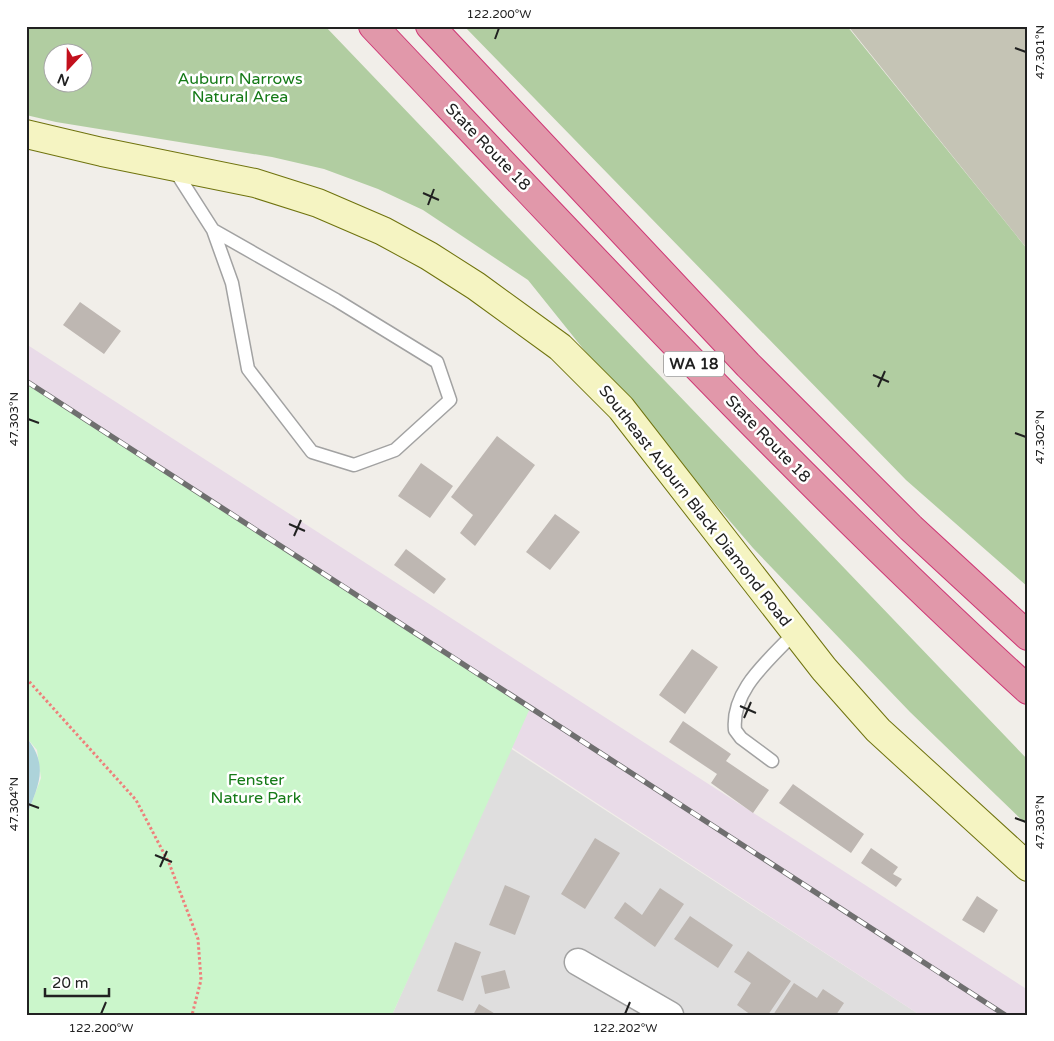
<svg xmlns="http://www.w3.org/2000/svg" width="1054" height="1041" font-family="'Varela Round',sans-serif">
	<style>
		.residential { fill: #dfdede }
		.industrial { fill: #e9dbe8 }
		.construction { fill: #c5c4b5 }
		.forest { fill: #b1cda1; fill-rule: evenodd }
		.park { fill: #cbf6cb }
		.water { fill: #add3da }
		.building { fill: #beb7b2 }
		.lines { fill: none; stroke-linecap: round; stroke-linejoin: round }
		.service-casing { stroke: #a2a2a2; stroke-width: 15 }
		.minor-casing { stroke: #a2a2a2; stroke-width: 29 }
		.secondary-casing { stroke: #6f730e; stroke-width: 30 }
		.motorway-casing { stroke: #ce3775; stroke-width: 30 }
		.path { stroke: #ef7f7b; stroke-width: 3; stroke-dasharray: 2.5 2.5; stroke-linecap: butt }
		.service { stroke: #fff; stroke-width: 12 }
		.minor { stroke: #fff; stroke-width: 26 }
		.secondary { stroke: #f5f4c2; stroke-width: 28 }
		.motorway { stroke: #e198aa; stroke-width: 28 }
		.rail-casing { stroke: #6f6f6f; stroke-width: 5.5 }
		.rail { stroke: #fff; stroke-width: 4; stroke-dasharray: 11; stroke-linecap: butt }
		.ticks { fill: none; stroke: #212121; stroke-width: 2 }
		.labels { text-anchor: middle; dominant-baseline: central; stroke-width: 5; stroke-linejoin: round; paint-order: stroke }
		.shield { fill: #fff; stroke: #646464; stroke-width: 1 }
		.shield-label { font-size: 15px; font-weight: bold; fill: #212121 }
		.park-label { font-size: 16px; fill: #157a17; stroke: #fff }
		.street-label { font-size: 16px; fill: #212121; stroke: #fff }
		.neatline { fill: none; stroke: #212121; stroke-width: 2 }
		.ticks-label { font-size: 12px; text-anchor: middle; fill: #212121 }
	</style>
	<rect width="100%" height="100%" fill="#f1eee9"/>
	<!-- residential -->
	<path class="residential" d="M 510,748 L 920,1015 L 392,1015 Z"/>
	<!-- industrial -->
	<path class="industrial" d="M 26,344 L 1028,990 L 1028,1015 L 920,1015 L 26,429 Z"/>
	<!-- construction -->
	<path class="construction" d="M 848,26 L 1028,26 L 1028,250 Z"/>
	<!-- forest -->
	<path class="forest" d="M 26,26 L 325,26 L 1028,760 L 1028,826 L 910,712 L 753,548 L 601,371 L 528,280 L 423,210 L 378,189 L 324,169 L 272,157 L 56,122 L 26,115 ZM 52,52 L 82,52 L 82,82 L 52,82 Z
		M 464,26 L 847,26 L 1028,250 L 1028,587 L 906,480 Z"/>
	<!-- park -->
	<path class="park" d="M 26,381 L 531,706 L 392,1015 L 26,1015 L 26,818 L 41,778 L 37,750 L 26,737 Z"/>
	<!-- water -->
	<path class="water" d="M 26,737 C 50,766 38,786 26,817 Z"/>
	<!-- building -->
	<path class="building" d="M 80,302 L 121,331 L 104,354 L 63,325 Z
		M 497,436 L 535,465 L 475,546 L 460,533 L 473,515 L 451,497 Z
		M 421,463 L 453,486 L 430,518 L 398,496 Z
		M 555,514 L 580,532 L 550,570 L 526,552 Z
		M 406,549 L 446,579 L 434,594 L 394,565 Z
		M 692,649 L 718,667 L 685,714 L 659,695 Z
		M 683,721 L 731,754 L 726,761 L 769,790 L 753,813 L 711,783 L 717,774 L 669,742 Z
		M 793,784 L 864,834 L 851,853 L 779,803 Z
		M 595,838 L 620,853 L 585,909 L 561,894 Z
		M 871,848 L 898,867 L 893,874 L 902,879 L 896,887 L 861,863 Z
		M 505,885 L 530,896 L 515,935 L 489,925 Z
		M 660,888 L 684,904 L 655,947 L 614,918 L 625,902 L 642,915 Z
		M 977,896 L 998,910 L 984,933 L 962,920 Z
		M 690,916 L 733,945 L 718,968 L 674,939 Z
		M 455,942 L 481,952 L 463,1001 L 437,991 Z
		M 748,951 L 791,981 L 768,1015 L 751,1015 L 737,1005 L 751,983 L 734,972 Z
		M 505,970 L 510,988 L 485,994 L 481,976 Z
		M 794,983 L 817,998 L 823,989 L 844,1003 L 836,1015 L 773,1015 Z
		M 479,1004 L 497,1015 L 473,1015 Z"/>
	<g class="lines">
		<defs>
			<path id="service" d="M 174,169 L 213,230 L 336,300 L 437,362 L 450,400 L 395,450 L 354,465 L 312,452 L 248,369 L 232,283 L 213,230
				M 772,761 L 741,738 L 735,730 C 731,689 770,660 795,632"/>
			<path id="minor" d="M 578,962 L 670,1015"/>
			<path id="secondary" d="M 26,134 L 102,152 L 255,183 L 318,203 L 383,231 L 429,256 L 476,286 L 560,347 L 621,408 L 824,669 L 878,730 L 1028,867"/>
			<path id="motorway" d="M 373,26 C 587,252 798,480 1028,690
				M 430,26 L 748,365 L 911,528 L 1028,636"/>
		</defs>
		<!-- service casing -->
		<use href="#service" class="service-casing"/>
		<!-- minor casing -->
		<use href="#minor" class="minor-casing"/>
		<!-- secondary casing -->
		<use href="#secondary" class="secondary-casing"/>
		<!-- motorway casing -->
		<use href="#motorway" class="motorway-casing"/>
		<!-- path -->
		<path class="path" d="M 26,678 L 136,800 L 169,863 L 198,939 L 201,980 L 192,1015"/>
		<!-- service -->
		<use href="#service" class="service"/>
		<!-- minor -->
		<use href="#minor" class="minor"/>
		<!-- secondary -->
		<use href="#secondary" class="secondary"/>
		<!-- motorway -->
		<use href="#motorway" class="motorway"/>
		<defs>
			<path id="rail" d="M 26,381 L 1005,1015"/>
		</defs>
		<!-- rail casing -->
		<use href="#rail" class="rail-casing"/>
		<!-- rail -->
		<use href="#rail" class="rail"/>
	</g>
	<!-- ticks -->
	<path class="ticks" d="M 495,39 L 499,28M 1015,48 L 1026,52M 423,193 L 439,200M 428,205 L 434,189M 873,375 L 889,382M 878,387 L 885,371M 28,419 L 39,423M 1015,433 L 1026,437M 289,524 L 305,531M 294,536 L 301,520M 740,706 L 756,713M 744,718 L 751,702M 28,804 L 39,808M 1015,818 L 1026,822M 155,855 L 172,862M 160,867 L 167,851M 101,1014 L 106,1002M 625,1014 L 630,1002"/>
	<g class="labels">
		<!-- shield labels -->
		<rect class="shield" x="664" y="351.5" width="60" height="25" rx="4"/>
		<g class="shield-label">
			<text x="694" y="364">WA 18</text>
		</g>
		<!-- park labels -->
		<g class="park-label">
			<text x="240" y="79">Auburn Narrows<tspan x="240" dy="18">Natural Area</tspan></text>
			<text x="256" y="780">Fenster<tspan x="256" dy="18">Nature Park</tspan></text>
		</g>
		<!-- street labels -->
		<g class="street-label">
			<text transform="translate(488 147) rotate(46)">State Route 18</text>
			<text transform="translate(768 439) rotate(46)">State Route 18</text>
			<text transform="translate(695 506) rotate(52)">Southeast Auburn Black Diamond Road</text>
		</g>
	</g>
	<!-- border -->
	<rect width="1054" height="1041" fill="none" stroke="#ffffff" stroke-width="55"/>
	<!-- north arrow -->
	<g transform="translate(68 68) rotate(202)"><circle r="24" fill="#ffffff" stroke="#a6a6a6"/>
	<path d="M0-4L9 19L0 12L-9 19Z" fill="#c2101d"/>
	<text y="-8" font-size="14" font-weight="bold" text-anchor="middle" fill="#212121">N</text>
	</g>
	<!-- scale -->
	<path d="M45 988v8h64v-8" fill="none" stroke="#212121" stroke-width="2.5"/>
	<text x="52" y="988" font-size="15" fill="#212121" stroke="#ffffff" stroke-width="4" paint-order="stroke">20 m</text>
	<rect x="28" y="28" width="998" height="986" class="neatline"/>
	<g class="ticks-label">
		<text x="499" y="18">122.200°W</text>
		<text transform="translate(1040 52) rotate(-90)" y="4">47.301°N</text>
		<text transform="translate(14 419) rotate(-90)" y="4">47.303°N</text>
		<text transform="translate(1040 437) rotate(-90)" y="4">47.302°N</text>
		<text transform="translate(14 804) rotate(-90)" y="4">47.304°N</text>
		<text transform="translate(1040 822) rotate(-90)" y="4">47.303°N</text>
		<text x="101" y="1032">122.200°W</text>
		<text x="625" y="1032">122.202°W</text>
	</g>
</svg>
